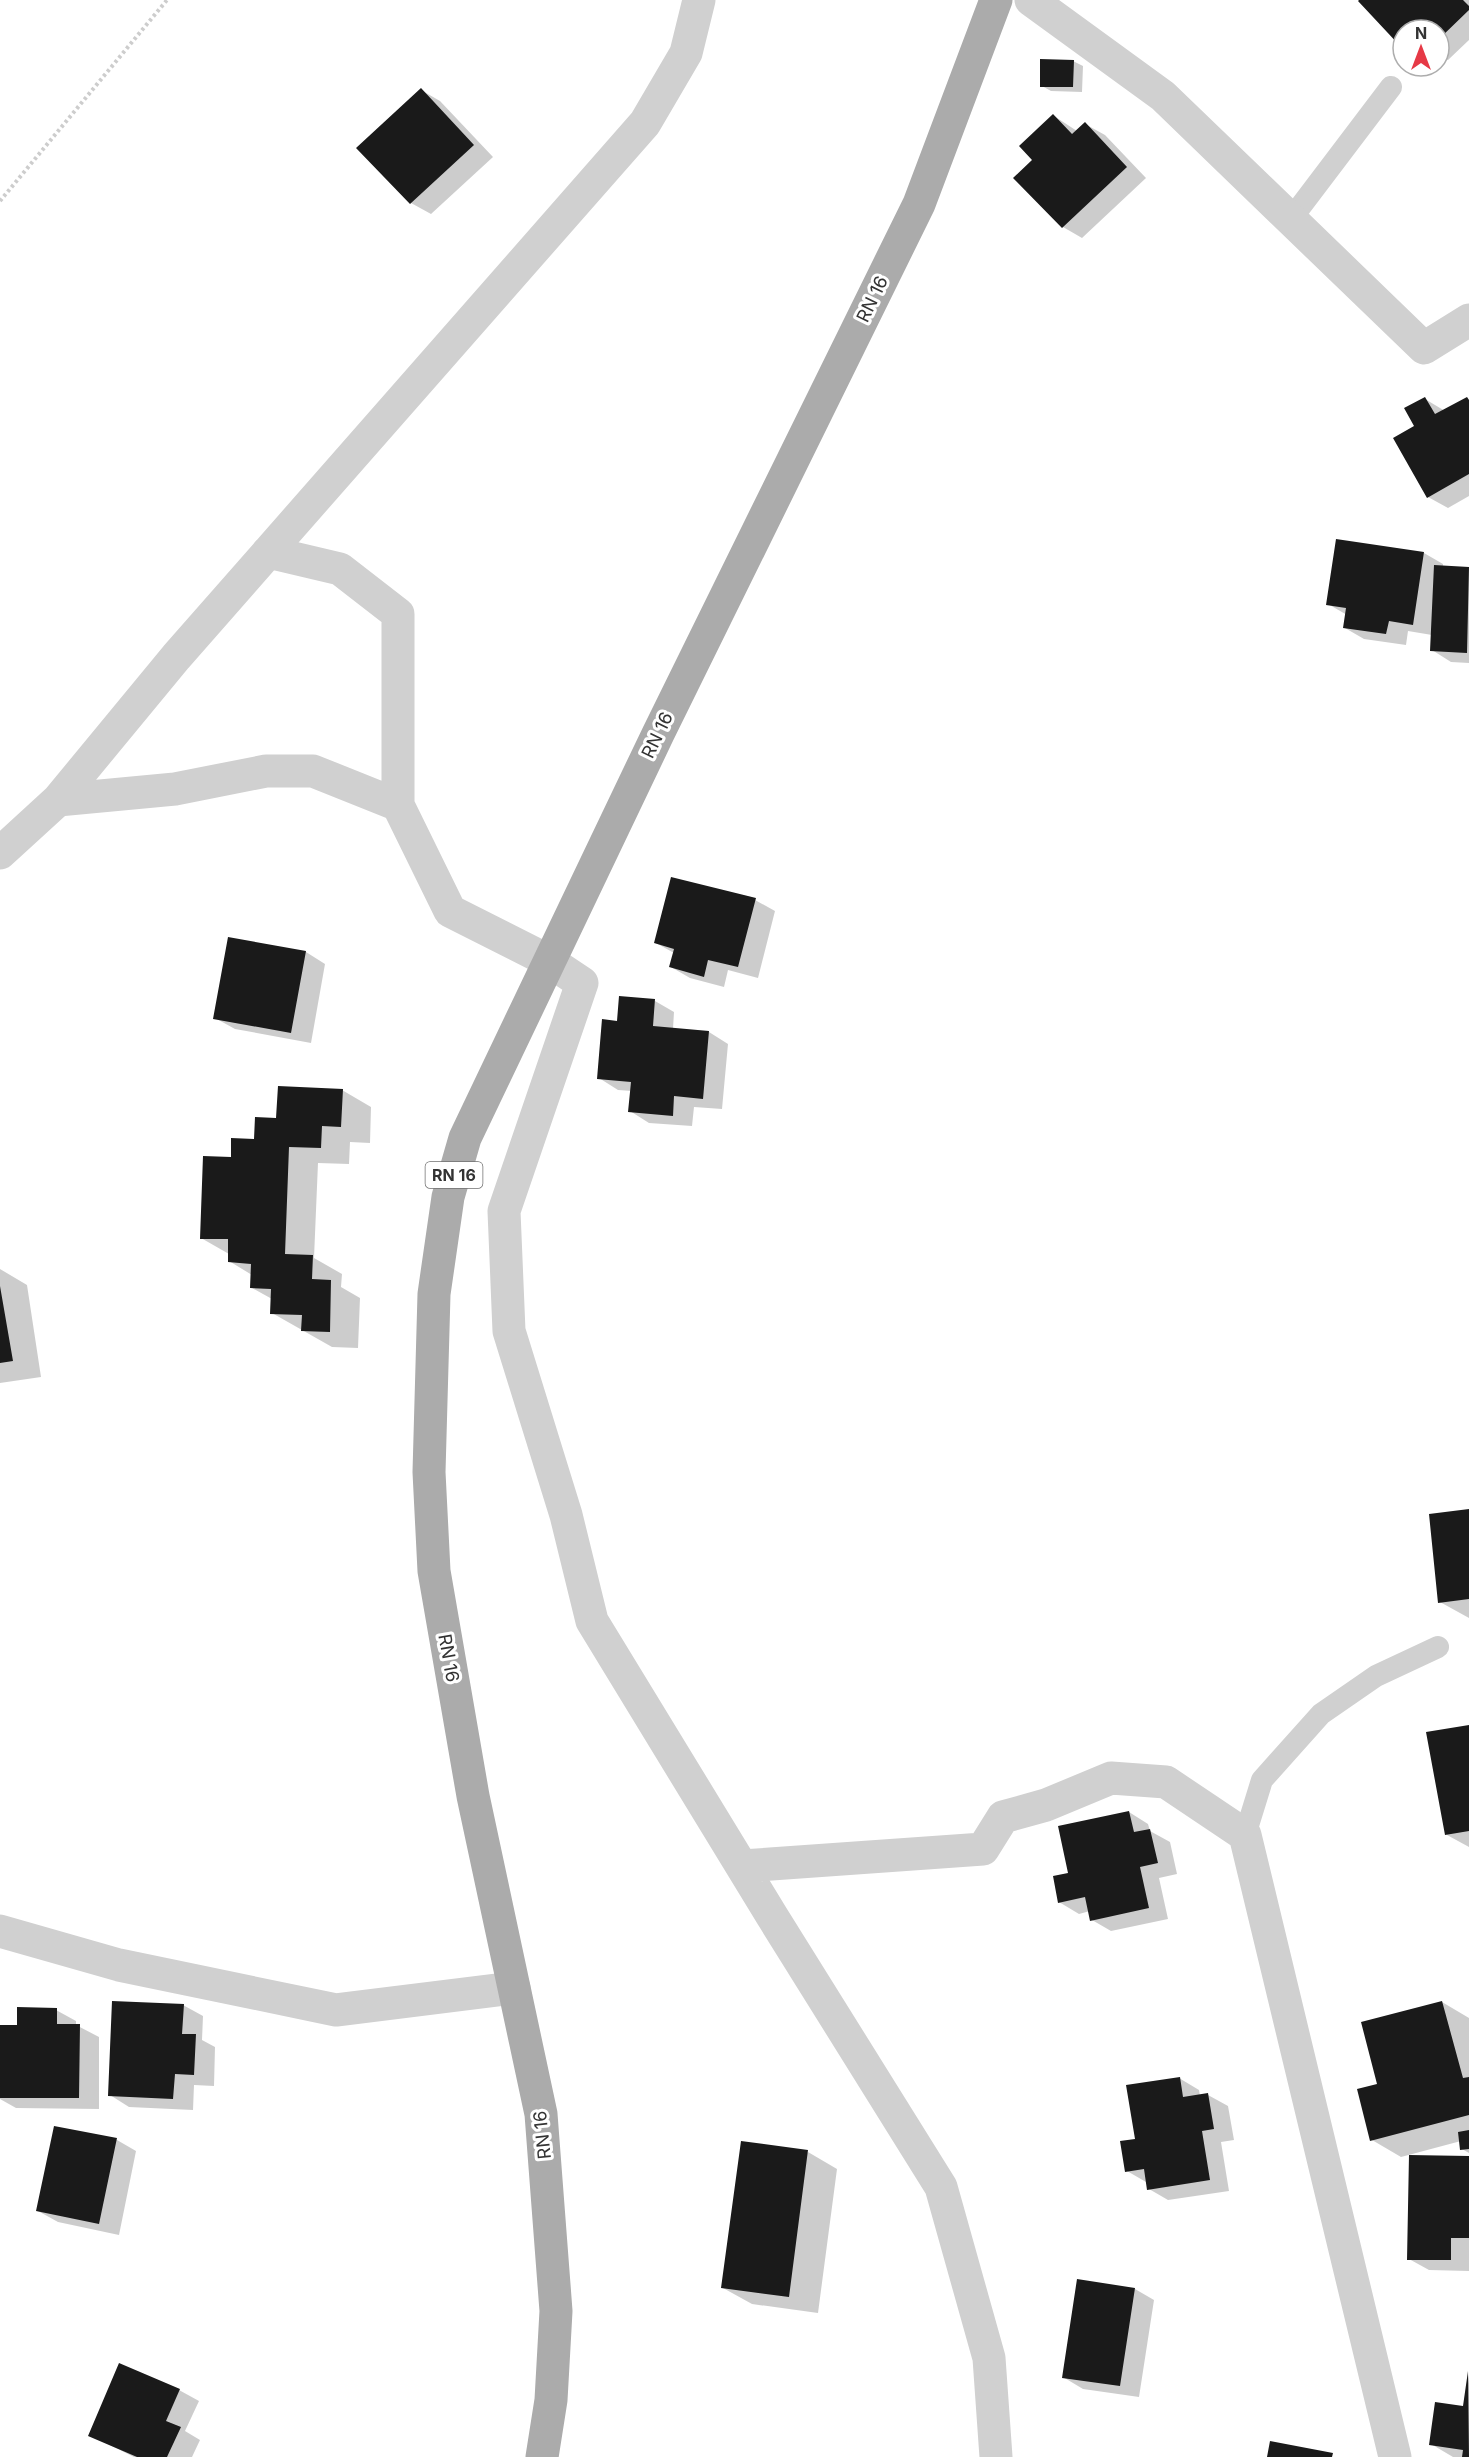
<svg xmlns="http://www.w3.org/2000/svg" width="1469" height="2457" font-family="Inter,sans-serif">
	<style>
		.shadow { fill: #0003 }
		.building { fill: #1a1a1a }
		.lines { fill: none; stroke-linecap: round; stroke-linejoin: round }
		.path { stroke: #cdcdcd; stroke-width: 4; stroke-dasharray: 3 3; stroke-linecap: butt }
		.lane { stroke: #d0d0d0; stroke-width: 22 }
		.street { stroke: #d0d0d0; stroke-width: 33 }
		.primary { stroke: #ababab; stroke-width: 33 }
		.labels { text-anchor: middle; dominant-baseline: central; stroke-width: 6; stroke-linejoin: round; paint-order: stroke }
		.shield { fill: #fff; stroke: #707070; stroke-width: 1.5 }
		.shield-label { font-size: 16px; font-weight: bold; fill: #333 }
		.street-label { font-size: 18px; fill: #333; stroke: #fff }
	</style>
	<rect width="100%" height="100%" fill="#fff"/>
	<!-- shadow -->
	<path class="shadow" d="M 1361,0 L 1469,0 L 1469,40 L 1448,60 L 1439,54 L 1439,30 L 1403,30 L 1403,46 Z
		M 1073,61 L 1083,66 L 1082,92 L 1051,91 L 1042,86 Z
		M 421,90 L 440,101 L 493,157 L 431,214 L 411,203 Z
		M 1054,116 L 1077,131 L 1085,124 L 1105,135 L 1146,178 L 1082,238 L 1063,227 L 1034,160 Z
		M 1425,399 L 1445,411 L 1469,400 L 1469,496 L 1448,508 L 1428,497 L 1416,427 Z
		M 1424,553 L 1443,564 L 1443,567 L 1469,568 L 1469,663 L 1451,662 L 1432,650 L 1432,635 L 1408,631 L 1406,645 L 1364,639 L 1345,628 L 1347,615 L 1328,604 Z
		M 755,900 L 775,911 L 758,978 L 728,970 L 724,987 L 690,978 L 671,967 L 674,953 L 656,943 Z
		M 229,939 L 306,952 L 325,964 L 311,1043 L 235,1029 L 215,1018 Z
		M 655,1001 L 674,1012 L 673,1029 L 709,1032 L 728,1044 L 722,1109 L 694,1107 L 692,1126 L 649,1123 L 630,1111 L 632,1091 L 618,1090 L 599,1078 L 618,1023 Z
		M 342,1090 L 371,1107 L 370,1143 L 350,1142 L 349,1164 L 318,1163 L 314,1258 L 342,1274 L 341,1287 L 360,1298 L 358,1348 L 332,1347 L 272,1313 L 272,1299 L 252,1288 L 252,1275 L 229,1261 L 229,1254 L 201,1238 L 232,1159 L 278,1120 Z
		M 0,1269 L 27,1285 L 41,1377 L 0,1383 Z
		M 1469,1511 L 1469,1618 L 1440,1602 Z
		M 1469,1726 L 1469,1847 L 1447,1835 Z
		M 1129,1812 L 1148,1824 L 1150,1831 L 1170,1842 L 1177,1874 L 1159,1878 L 1168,1919 L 1111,1931 L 1092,1920 L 1090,1911 L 1079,1914 L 1059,1902 L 1069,1874 Z
		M 1442,2002 L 1469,2018 L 1469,2153 L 1462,2149 L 1461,2141 L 1401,2157 L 1372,2140 L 1379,2085 Z
		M 183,2005 L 203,2016 L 202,2040 L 215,2047 L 214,2086 L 194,2085 L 193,2110 L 129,2107 L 110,2095 Z
		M 56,2010 L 76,2021 L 76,2025 L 99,2037 L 99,2109 L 16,2108 L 0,2099 L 0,2027 L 18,2027 Z
		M 1179,2078 L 1199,2090 L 1200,2096 L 1208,2095 L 1228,2106 L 1234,2140 L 1221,2142 L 1229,2191 L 1168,2200 L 1149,2189 L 1146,2182 L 1127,2171 L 1137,2140 Z
		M 55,2127 L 117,2140 L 136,2151 L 119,2235 L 58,2222 L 38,2211 Z
		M 808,2152 L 837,2169 L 818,2313 L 752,2304 L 723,2288 Z
		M 1469,2158 L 1469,2271 L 1429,2270 L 1409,2259 Z
		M 1135,2289 L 1154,2300 L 1139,2397 L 1083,2389 L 1063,2377 Z
		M 1469,2375 L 1469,2457 L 1453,2457 L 1431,2444 L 1465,2408 Z
		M 179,2390 L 199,2401 L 185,2431 L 200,2440 L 192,2457 L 134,2457 L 90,2435 Z"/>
	<!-- building -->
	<path class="building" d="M 1359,0 L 1463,0 L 1469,6 L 1469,10 L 1439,39 L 1439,30 L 1403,30 L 1403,44 L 1401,47 L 1358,1 Z
		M 1040,59 L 1074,60 L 1073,87 L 1040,87 Z
		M 421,88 L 474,145 L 410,204 L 356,148 Z
		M 1053,114 L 1072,134 L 1085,122 L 1127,167 L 1062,228 L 1013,178 L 1032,160 L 1019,146 Z
		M 1425,397 L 1435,414 L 1467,397 L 1469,400 L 1469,474 L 1427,498 L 1393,438 L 1414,426 L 1404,408 Z
		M 1336,539 L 1424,552 L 1413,625 L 1389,621 L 1386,634 L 1343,628 L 1346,608 L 1326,605 Z
		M 1434,565 L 1469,567 L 1467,653 L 1430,651 Z
		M 671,877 L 756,898 L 738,967 L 708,960 L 704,977 L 669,967 L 674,949 L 654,943 Z
		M 228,937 L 306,951 L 291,1033 L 213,1019 Z
		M 619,996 L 655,999 L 653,1026 L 709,1031 L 703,1099 L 674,1096 L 673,1116 L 628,1112 L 631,1082 L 597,1079 L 602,1019 L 617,1021 Z
		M 278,1086 L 343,1089 L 341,1127 L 322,1126 L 321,1148 L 289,1147 L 285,1254 L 313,1255 L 312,1279 L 331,1280 L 330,1332 L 301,1331 L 302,1315 L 270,1314 L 271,1289 L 250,1288 L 251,1264 L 228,1262 L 228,1239 L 200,1239 L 203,1156 L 231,1157 L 231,1138 L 254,1139 L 255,1117 L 276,1118 Z
		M 0,1286 L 13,1361 L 0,1363 Z
		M 1469,1509 L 1469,1599 L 1438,1603 L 1429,1514 Z
		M 1469,1725 L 1469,1831 L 1445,1835 L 1426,1732 Z
		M 1129,1811 L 1134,1832 L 1150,1829 L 1158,1863 L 1140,1867 L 1149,1908 L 1090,1921 L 1085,1897 L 1058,1903 L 1053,1876 L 1068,1873 L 1058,1826 Z
		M 112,2001 L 184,2004 L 182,2034 L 196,2034 L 194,2075 L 175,2074 L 173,2099 L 108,2096 Z
		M 1442,2001 L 1463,2078 L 1469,2077 L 1469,2115 L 1370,2141 L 1357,2089 L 1377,2084 L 1361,2022 Z
		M 17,2007 L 57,2008 L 57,2024 L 80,2024 L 79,2098 L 0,2098 L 0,2025 L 17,2025 Z
		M 1180,2077 L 1183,2097 L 1208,2093 L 1214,2129 L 1202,2131 L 1210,2180 L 1147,2190 L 1144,2169 L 1125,2172 L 1120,2141 L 1135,2139 L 1126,2085 Z
		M 54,2126 L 117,2138 L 99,2224 L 36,2211 Z
		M 1469,2130 L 1469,2149 L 1460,2150 L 1458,2132 Z
		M 741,2141 L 808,2150 L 789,2297 L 721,2288 Z
		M 1409,2155 L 1469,2156 L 1469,2238 L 1451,2238 L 1451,2260 L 1407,2260 Z
		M 1077,2279 L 1135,2288 L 1120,2386 L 1062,2378 Z
		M 119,2363 L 180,2389 L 166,2421 L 181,2427 L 167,2457 L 137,2457 L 88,2436 Z
		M 1468,2371 L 1469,2457 L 1462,2457 L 1463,2450 L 1429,2445 L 1435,2402 L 1463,2406 Z
		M 1270,2441 L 1333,2453 L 1332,2457 L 1267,2457 Z"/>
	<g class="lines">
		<!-- path -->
		<path class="path" d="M 0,201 L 167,0"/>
		<!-- lane -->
		<path class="lane" d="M 1291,219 L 1391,87
			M 1245,1835 L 1262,1780 L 1321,1714 L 1376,1676 L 1438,1647"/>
		<!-- street -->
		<path class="street" d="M 1031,0 L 1163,96 L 1424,348 L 1469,320
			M 268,552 L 340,569 L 398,614 L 398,805 L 450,911 L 549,961 L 582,983 L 504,1211 L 509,1331 L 566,1515 L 592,1621 L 772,1916 L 941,2187 L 989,2358 L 996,2457
			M 58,800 L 175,789 L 266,771 L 313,771 L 398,805
			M 0,853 L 58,800 L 176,657 L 645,123 L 686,53 L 699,0
			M 742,1866 L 983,1849 L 1003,1817 L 1046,1805 L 1111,1778 L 1166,1782 L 1245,1835 L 1395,2457
			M 0,1931 L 119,1965 L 336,2010 L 514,1988"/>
		<!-- primary -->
		<path class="primary" d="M 542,2457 L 551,2400 L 556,2311 L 541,2114 L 473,1796 L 434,1571 L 429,1472 L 434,1294 L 448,1197 L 465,1138 L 658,734 L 919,204 L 996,0"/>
	</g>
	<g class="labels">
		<!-- shield labels -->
		<rect class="shield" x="425.5" y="1162" width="57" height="26" rx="4.5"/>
		<g class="shield-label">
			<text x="454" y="1175">RN 16</text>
		</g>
		<!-- street labels -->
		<g class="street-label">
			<text transform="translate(872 299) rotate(-64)">RN 16</text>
			<text transform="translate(657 735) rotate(-64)">RN 16</text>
			<text transform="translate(449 1658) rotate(80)">RN 16</text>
			<text transform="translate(542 2135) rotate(-96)">RN 16</text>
		</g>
	</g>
	<!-- north arrow -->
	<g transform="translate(1421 48)"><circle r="28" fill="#ffffff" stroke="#adadad" stroke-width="1.5"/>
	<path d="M0-4.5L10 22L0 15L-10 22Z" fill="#e63946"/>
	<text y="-9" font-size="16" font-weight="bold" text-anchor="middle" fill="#333333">N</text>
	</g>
</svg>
